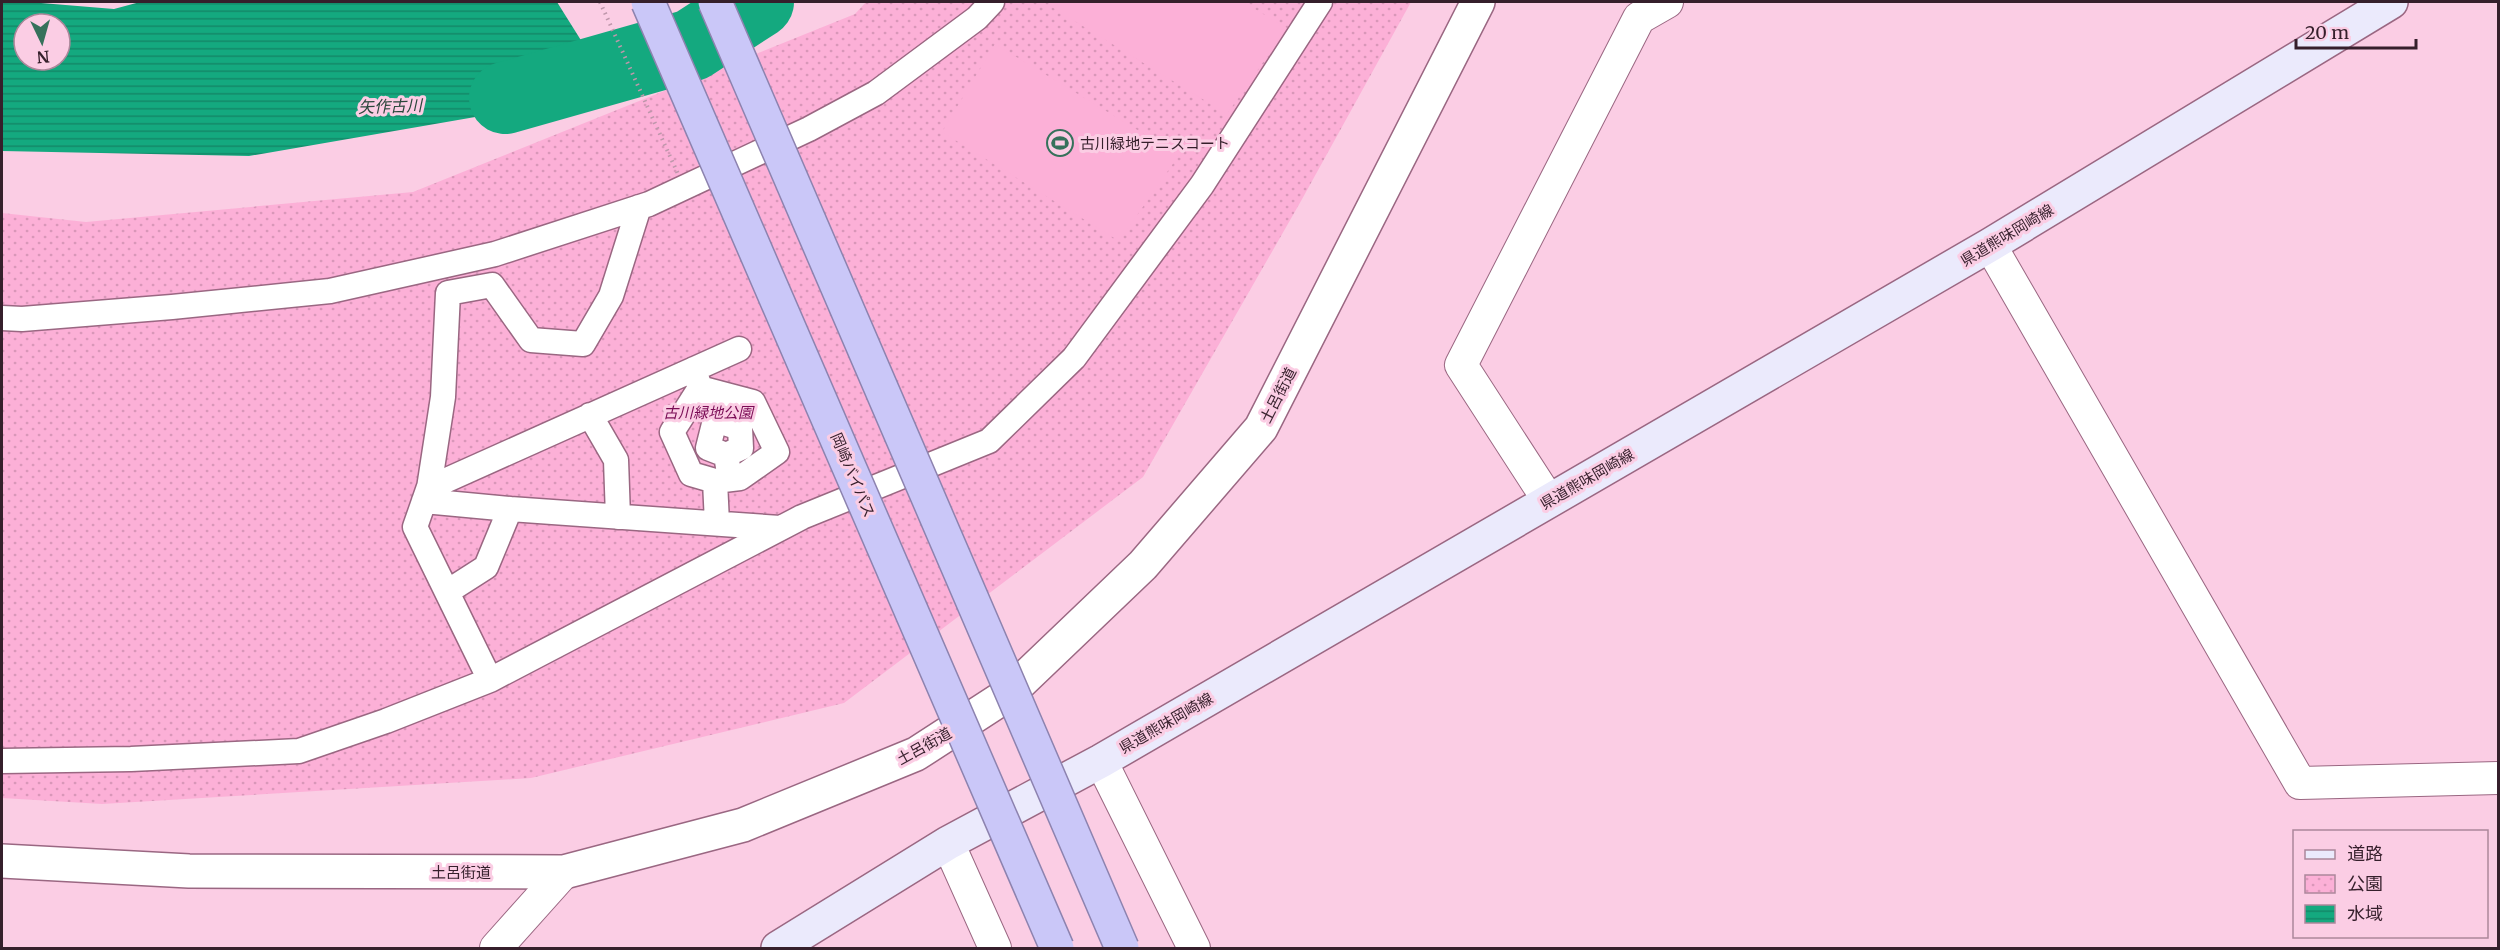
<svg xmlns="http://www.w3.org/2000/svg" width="2500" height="950" font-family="Merriweather,'Noto Sans JP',serif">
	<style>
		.park { fill: url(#park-dots) }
		.garden { fill: #fcb0d7 }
		.water { fill: url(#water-rules); fill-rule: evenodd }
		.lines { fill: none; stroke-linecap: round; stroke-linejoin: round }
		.river { stroke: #14a97f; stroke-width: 72 }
		.pedestrian-casing { stroke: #9a6782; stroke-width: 27 }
		.minor-casing { stroke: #9a6782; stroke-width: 34 }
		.tertiary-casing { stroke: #9a6782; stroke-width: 36 }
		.secondary-casing { stroke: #9a6782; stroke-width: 36 }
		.pedestrian { stroke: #fff; stroke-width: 24 }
		.minor { stroke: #fff; stroke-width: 32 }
		.tertiary { stroke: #fff; stroke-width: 33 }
		.secondary { stroke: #ebeafc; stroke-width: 33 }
		.trunk-bridge-casing { stroke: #8d83af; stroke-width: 36; stroke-linecap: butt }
		.path-bridge { stroke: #be97ab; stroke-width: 4; stroke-dasharray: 1.5 4.5; stroke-linecap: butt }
		.trunk-bridge { stroke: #cac7f8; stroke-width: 33 }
		.labels { text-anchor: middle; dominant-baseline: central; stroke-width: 6; stroke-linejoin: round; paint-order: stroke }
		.poi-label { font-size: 15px; fill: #351f2b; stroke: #fbcde4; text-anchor: start }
		.street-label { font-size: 15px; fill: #351f2b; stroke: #fbcde4 }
		.park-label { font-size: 15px; font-style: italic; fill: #790b54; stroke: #fbcde4 }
		.water-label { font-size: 16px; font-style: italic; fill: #2a463b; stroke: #fbcde4 }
	</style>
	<defs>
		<pattern id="park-dots" width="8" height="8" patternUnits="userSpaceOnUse" patternTransform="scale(1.5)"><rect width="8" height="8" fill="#fcb0d7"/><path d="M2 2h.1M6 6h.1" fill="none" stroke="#d997b9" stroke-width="1.8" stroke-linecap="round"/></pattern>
		<pattern id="water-rules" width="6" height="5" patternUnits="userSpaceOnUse" patternTransform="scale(1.5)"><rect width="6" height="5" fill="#14a97f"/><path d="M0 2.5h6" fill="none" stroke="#138968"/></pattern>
	</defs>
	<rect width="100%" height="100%" fill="#fbcde4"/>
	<!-- park -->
	<path class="park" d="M 866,2 L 1411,2 L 1301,201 L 1143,477 L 844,703 L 531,778 L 102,804 L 2,798 L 2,213 L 86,222 L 413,192 L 855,14 Z"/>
	<!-- garden -->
	<path class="garden" d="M 1053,2 L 1243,2 L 1287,28 L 1227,114 L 1050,6 Z
		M 995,44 L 1179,155 L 1119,241 L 942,132 Z"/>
	<!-- water -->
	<path class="water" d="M 2,2 L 29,2 L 114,9 L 140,2 L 557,2 L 614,93 L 249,156 L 2,151 ZM 24,24 L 60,24 L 60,60 L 24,60 Z
		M 762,2 L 790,2 L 770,18 Z"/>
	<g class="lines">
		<!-- river -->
		<path class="river" d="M 505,98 L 692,45 L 758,2"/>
		<defs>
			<path id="pedestrian" d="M 639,207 L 611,296 L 583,344 L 531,340 L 492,285 L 448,293 L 443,397 L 429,488 L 739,349
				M 2,318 L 22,319 L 172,307 L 330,291 L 495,254 L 649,204 L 809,129 L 876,93 L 977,18 L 992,2
				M 694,369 L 700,388 L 753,402 L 777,452 L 740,478 L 715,481 L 717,523
				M 700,388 L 672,432 L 691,474 L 715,481
				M 700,388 L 715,420 L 740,428 L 741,448 L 726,455 L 730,479
				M 590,415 L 616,460 L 618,517
				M 715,420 L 708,448 L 726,455
				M 430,484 L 415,527 L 490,680
				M 424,501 L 510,509 L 486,567 L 447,592
				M 510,509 L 780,528
				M 2,761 L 131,759 L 299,751 L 386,721 L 490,680 L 802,517 L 989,441 L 1074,358 L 1202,185 L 1320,2"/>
			<path id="minor" d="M 1990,245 L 2300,783 L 2498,778
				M 1549,501 L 1461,365 L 1639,18 L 1667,2
				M 1101,761 L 1194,948
				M 948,843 L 995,948
				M 496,948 L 564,872"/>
			<path id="tertiary" d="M 2,861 L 189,871 L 564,872 L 743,825 L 916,754 L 1007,695 L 1143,565 L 1261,428 L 1478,2"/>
			<path id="secondary" d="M 778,948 L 948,843 L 1101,761 L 1990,245 L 2391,2"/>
		</defs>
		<!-- pedestrian casing -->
		<use href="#pedestrian" class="pedestrian-casing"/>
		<!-- minor casing -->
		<use href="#minor" class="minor-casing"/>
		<!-- tertiary casing -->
		<use href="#tertiary" class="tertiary-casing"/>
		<!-- secondary casing -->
		<use href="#secondary" class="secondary-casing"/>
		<!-- pedestrian -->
		<use href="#pedestrian" class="pedestrian"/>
		<!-- minor -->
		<use href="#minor" class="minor"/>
		<!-- tertiary -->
		<use href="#tertiary" class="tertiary"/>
		<!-- secondary -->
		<use href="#secondary" class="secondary"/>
		<defs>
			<path id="trunk-bridge" d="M 648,2 L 1057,948
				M 715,2 L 1122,948"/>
		</defs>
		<!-- trunk-bridge casing -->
		<use href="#trunk-bridge" class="trunk-bridge-casing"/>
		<!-- path-bridge -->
		<path class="path-bridge" d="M 600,2 L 678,174"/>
		<!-- trunk-bridge -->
		<use href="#trunk-bridge" class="trunk-bridge"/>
	</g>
	<!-- icons -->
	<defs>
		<symbol id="stadium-ring" viewBox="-11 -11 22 22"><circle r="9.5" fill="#fbcde4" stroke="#36715b" stroke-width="1.5"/><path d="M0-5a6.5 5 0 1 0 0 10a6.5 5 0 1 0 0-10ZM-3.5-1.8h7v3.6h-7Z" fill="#36715b"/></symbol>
	</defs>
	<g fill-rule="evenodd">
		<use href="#stadium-ring" x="1045" y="128" width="30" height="30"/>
	</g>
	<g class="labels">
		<!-- poi labels -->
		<g class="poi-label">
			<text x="1080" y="143">古川緑地テニスコート</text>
		</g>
		<!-- street labels -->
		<g class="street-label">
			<text transform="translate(2007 235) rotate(-31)">県道熊味岡崎線</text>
			<text transform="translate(1278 395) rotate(-63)">土呂街道</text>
			<text transform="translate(853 475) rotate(67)">岡崎バイパス</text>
			<text transform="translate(1587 479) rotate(-30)">県道熊味岡崎線</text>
			<text transform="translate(1166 723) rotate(-30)">県道熊味岡崎線</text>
			<text transform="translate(924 746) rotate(-29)">土呂街道</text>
			<text x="461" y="872">土呂街道</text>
		</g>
		<!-- park labels -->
		<g class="park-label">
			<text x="708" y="412">古川緑地公園</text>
		</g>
		<!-- water labels -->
		<g class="water-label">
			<text transform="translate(390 106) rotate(-2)">矢作古川</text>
		</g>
	</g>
	<!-- border -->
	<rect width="2500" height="950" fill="none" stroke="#351f2b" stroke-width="6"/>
	<!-- legend -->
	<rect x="2293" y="830" width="195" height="108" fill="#fbcde4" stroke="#ac879a" stroke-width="1.5"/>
	<rect x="2305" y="850" width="30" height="9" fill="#ebeafc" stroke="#ac879a" stroke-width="1.5"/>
	<text x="2347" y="860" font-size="18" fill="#351f2b">道路</text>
	<rect x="2305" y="875" width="30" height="18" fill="url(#park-dots)" stroke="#ac879a" stroke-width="1.5"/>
	<text x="2347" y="890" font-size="18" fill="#351f2b">公園</text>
	<rect x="2305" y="905" width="30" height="18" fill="url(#water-rules)" stroke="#ac879a" stroke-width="1.5"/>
	<text x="2347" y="920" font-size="18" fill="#351f2b">水域</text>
	<!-- north arrow -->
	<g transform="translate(42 42) rotate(175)"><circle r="28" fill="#fbcde4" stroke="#ac879a" stroke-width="1.5"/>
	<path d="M0-4.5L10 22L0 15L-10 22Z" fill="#36715b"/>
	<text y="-9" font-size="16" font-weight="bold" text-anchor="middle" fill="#351f2b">N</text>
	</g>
	<!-- scale -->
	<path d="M2296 39v9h120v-9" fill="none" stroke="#351f2b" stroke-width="3"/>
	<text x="2305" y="39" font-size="18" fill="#351f2b" stroke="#fbcde4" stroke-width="4.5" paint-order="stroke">20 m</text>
</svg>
